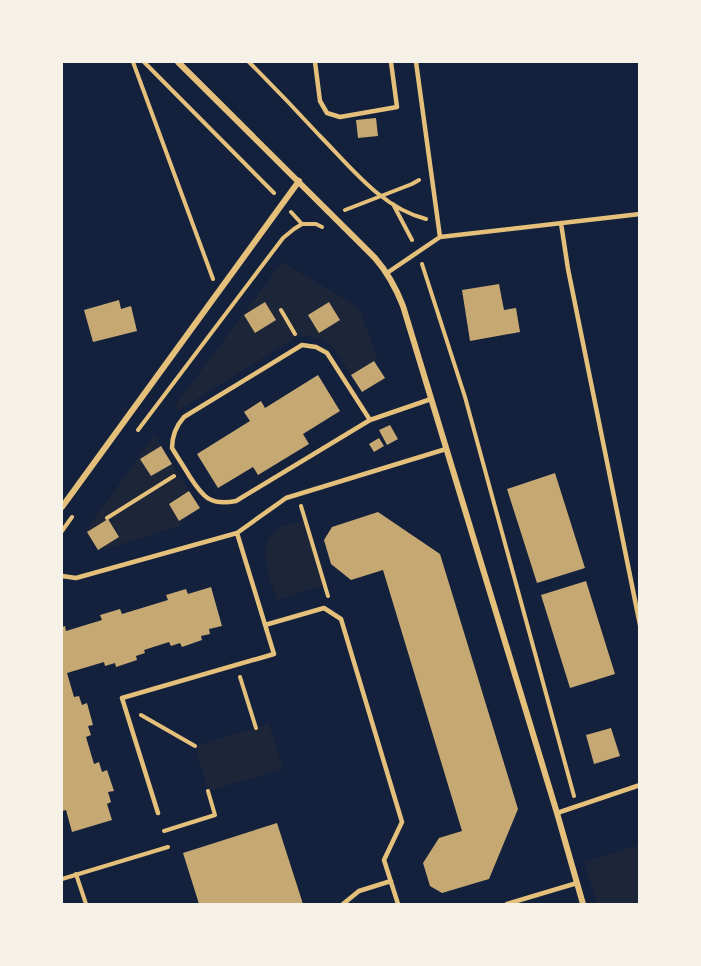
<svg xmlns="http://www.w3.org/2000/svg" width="701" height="966" font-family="'Source Serif 4',serif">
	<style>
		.green { fill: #1d2539; fill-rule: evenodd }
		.building { fill: #c6a872 }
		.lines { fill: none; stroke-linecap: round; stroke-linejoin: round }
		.path { stroke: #e5c07b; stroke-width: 4 }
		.service { stroke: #e5c07b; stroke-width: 4.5 }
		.minor { stroke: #e5c07b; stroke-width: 6 }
	</style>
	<rect width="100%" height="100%" fill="#14213d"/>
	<!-- green -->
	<path class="green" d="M 282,262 L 358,307 L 378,358 L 351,375 C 337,352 328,334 298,336 L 178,411 L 175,406 ZM 329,302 L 340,320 L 320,332 Z
		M 155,435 L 161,446 L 141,459 L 151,476 L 172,464 L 189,491 L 169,504 L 182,525 L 99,551 L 98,550 L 107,520 L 87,532 L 86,530 Z
		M 305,520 L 324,585 L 277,600 C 270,576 252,541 282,527 C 289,524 298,522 305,520 Z
		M 269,724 L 283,769 L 208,791 L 195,746 Z
		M 639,845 L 639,904 L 597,904 L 584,862 Z"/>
	<!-- building -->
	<path class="building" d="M 376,118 L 378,136 L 358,138 L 356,120 Z
		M 499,284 L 504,310 L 516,308 L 520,332 L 470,341 L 462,290 Z
		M 119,300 L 121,309 L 131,306 L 137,331 L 93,342 L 84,310 Z
		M 265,302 L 276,320 L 255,333 L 244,315 Z
		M 329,302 L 340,320 L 319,333 L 308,315 Z
		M 374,361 L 385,378 L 362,392 L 351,375 Z
		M 318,375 L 340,411 L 303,434 L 309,444 L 258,475 L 253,467 L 218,488 L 197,454 L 250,421 L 244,412 L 261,401 L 265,408 Z
		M 390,425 L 398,439 L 387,445 L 379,430 Z
		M 379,438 L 384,446 L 374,452 L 369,444 Z
		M 161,446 L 172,464 L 151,476 L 140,459 Z
		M 555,473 L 585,568 L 537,583 L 507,489 Z
		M 189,491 L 200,508 L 179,521 L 169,504 Z
		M 378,512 L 440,554 L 518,809 L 489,879 L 442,893 L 430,886 L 423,863 L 439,838 L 462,831 L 383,570 L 351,580 L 331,564 L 324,540 L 332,527 Z
		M 108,519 L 119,537 L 98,550 L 87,532 Z
		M 586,581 L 615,674 L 570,688 L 541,595 Z
		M 211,587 L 222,626 L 209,629 L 210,634 L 201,636 L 202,640 L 182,647 L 180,643 L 171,646 L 169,642 L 144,650 L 145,653 L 136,656 L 137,660 L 116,667 L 115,663 L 105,666 L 104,662 L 67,673 L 74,697 L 79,696 L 82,705 L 87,703 L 93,725 L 88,726 L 91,735 L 86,737 L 94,764 L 99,762 L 102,772 L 107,770 L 114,791 L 108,792 L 111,802 L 107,804 L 112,820 L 72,832 L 66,810 L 62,811 L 62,627 L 65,626 L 66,631 L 102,620 L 100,615 L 120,609 L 122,614 L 168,600 L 166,595 L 186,589 L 188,594 Z
		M 611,728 L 620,756 L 594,764 L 586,735 Z
		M 277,823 L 303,904 L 199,904 L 183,853 Z"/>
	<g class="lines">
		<!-- path -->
		<path class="path" d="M 133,62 L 213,279
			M 144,62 L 274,193
			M 249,62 C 273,86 296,110 319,135 C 350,166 381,208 426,219
			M 393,204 L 412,240
			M 345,210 L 412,184 L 419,180
			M 291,212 L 302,224 L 316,224 L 322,227
			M 422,264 L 465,397 L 574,796
			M 281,310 L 295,334
			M 138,430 L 283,238 L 294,229 L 302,224
			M 301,506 L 328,596
			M 107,518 L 174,476
			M 62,531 L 72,517
			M 240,677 L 256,728
			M 141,715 L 195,746
			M 164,831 L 215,815 L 208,791
			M 76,874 L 86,904
			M 62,879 L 168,847"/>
		<!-- service -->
		<path class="service" d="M 315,62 L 320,101 L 327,113 L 340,117 L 397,107 L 391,62
			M 416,62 L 440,237
			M 561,223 L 568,269 L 640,625
			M 387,273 L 440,237 L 640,214
			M 370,420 L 236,501 C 210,506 203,497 190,477 C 184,467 178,458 172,448 C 172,436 176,426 184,417 L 302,345 L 316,347 L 327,353 L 370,420 L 431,399
			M 62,576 L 76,578 L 237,533 L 286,498 L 446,449
			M 265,625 L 324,608 L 341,619 L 402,822 L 384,860 L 398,904
			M 158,813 L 122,698 L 274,654 L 237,533
			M 557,813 L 640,785
			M 343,904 L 359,891 L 391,881
			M 507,904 L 577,883"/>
		<!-- minor -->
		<path class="minor" d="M 178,62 L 375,258 C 388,273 396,288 403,306 L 557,813 L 583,904
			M 62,507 L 299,181"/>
	</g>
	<!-- border -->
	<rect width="701" height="966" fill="none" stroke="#f6f1e7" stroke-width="126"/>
</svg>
